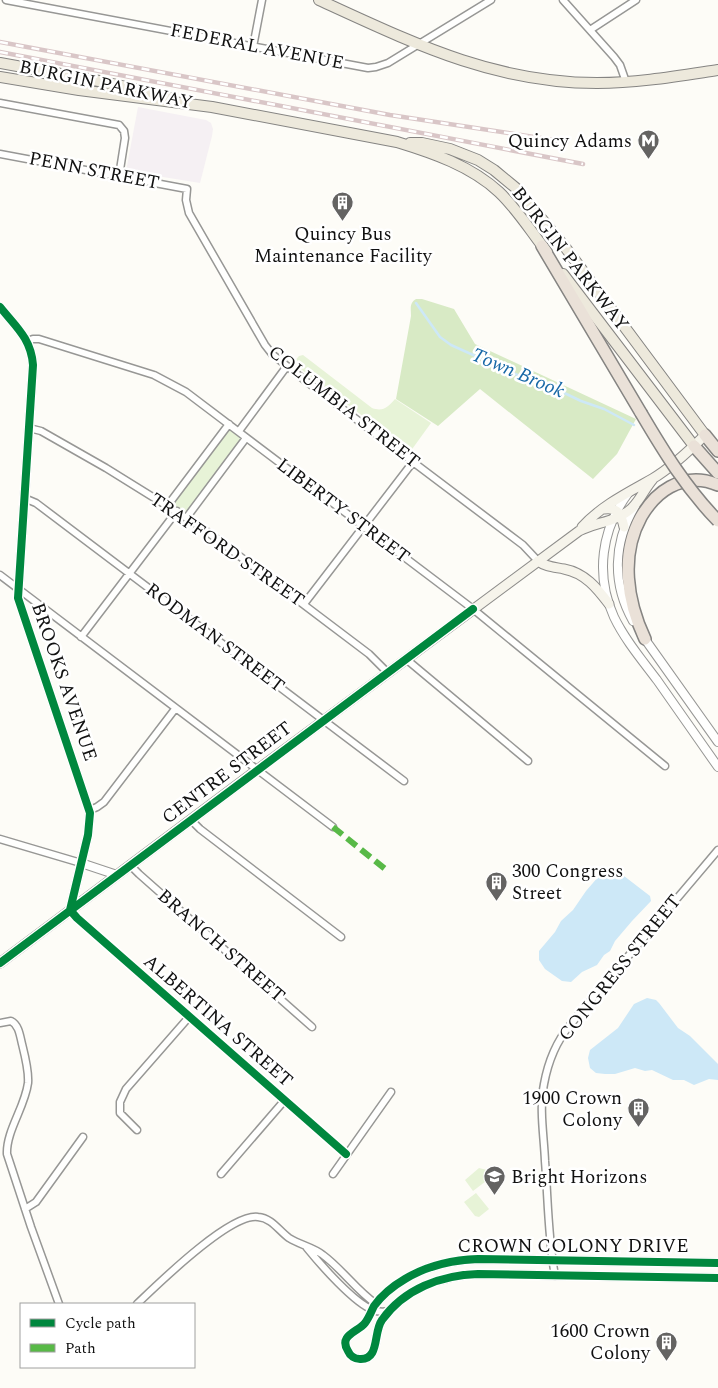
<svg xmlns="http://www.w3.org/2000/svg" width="718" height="1388" font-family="Spectral,serif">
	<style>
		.industrial { fill: #f5f0f3 }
		.green { fill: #e7f3d7 }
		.forest { fill: #d8eac5 }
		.water { fill: #cde8f7 }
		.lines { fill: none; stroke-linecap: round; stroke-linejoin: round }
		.stream { stroke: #cde8f7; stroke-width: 2.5 }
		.minor-casing { stroke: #979795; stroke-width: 9 }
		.tertiary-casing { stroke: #979795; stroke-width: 10 }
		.secondary-casing { stroke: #8e8d8b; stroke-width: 11 }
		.primary-casing { stroke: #858482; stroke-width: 12 }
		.motorway-casing { stroke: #858482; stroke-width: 14 }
		.minor { stroke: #fffffe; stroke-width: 6 }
		.tertiary { stroke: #fffffe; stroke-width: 8 }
		.secondary { stroke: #f6f4eb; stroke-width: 9 }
		.primary { stroke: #ede9dc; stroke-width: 10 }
		.motorway { stroke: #eae1d8; stroke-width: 11 }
		.rail-casing { stroke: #d9c6c7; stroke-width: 4.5 }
		.rail { stroke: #fff; stroke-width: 2.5; stroke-dasharray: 8; stroke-linecap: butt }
		.motorway-bridge-casing { stroke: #858482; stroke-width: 14; stroke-linecap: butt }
		.motorway-bridge { stroke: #eae1d8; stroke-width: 11 }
		.quiet { stroke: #58b947; stroke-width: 6; stroke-dasharray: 12 6; stroke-linecap: butt }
		.cycleway-casing { stroke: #fff; stroke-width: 11 }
		.cycleway { stroke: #00873e; stroke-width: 8 }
		.labels { text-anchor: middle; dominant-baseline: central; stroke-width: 5; stroke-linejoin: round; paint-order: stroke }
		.street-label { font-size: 19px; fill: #111; stroke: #fff }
		.poi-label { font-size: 19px; fill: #111; stroke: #fff; text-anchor: end }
		.water-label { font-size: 20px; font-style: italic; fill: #1768a6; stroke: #fff }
	</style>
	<rect width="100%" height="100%" fill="#fdfcf7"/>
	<!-- industrial -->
	<path class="industrial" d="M 138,107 L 206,120 L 211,123 L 213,129 L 212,136 L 200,183 L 126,171 Z"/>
	<!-- green -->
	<path class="green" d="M 299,356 L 303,355 L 372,408 C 383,412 388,407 395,399 L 431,423 L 410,452 L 293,363 Z
		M 229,424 L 246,438 L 187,517 L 168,505 Z
		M 479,1168 L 491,1171 L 494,1175 L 473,1191 L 465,1180 Z
		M 476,1193 L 489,1209 L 479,1217 L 475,1216 L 464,1202 Z"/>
	<!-- forest -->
	<path class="forest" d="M 416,299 L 422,299 L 454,309 L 475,344 L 636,419 L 617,454 L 593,479 L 480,389 L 438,426 L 396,399 L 411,316 C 411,309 409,303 416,299 Z"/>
	<!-- water -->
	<path class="water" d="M 611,866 L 650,896 L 651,901 L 632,921 L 615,941 L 610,951 L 604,955 L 597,965 L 582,972 L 571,982 L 562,981 L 545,969 L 539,960 L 539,951 L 555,932 L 561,921 L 573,910 L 586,891 L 605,869 Z
		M 647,998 L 656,1000 L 659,1003 L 678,1028 L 690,1036 L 718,1064 L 718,1080 L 709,1079 L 694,1085 L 684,1080 L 673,1080 L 652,1070 L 645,1071 L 635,1068 L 615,1074 L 605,1074 L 596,1073 L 590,1068 L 588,1058 L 590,1050 L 618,1028 L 634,1004 Z"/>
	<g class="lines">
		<!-- stream -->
		<path class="stream" d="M 416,303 L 440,337 L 451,345 L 533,382 L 558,390 L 581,401 L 604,409 L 634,425"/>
		<defs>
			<path id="minor" d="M 6,0 L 368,68 L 376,67 L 388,63 L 491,0
				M 563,0 L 614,57 L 620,65 L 626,82
				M 590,30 L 636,0
				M 253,47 L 262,0
				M 0,103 L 119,125 L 124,131 L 125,138 L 119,176
				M 0,154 L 187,189 L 186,200 L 189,213 L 265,345 L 272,354 L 307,382 L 523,545 L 538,561
				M 28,341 L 33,339 L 39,339 L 154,375 L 186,392 L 473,609 L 665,766
				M 29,428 L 41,431 L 106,468 L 201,527 L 369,654 L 388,673
				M 239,431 L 287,366
				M 24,498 L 36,503 L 404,781
				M 168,505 L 229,424
				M 187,517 L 246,438
				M 0,575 L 333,827
				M 304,604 L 413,462
				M 81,637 L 177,511
				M 406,659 L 528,761
				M 90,810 L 97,807 L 104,802 L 175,709
				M 191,820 L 200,829 L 341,937
				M 0,839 L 81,863
				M 130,865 L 139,874 L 312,1027
				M 70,910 L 77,918 L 346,1154
				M 0,1023 L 11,1021 C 19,1025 20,1036 22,1044 C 25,1056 29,1071 28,1083 C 25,1107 6,1131 7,1154 L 31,1227 L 59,1304
				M 137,1130 L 120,1113 L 120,1102 L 126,1089 L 189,1017
				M 221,1174 L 284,1101
				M 333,1174 L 391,1092
				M 25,1209 L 36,1202 L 83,1137
				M 307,1248 C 320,1264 354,1303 373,1310 C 378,1312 384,1312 389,1311
				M 555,1276 C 548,1238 548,1199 545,1161 C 544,1136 539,1109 544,1084 C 548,1062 556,1042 570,1025 L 718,850
				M 137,1304 C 158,1284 230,1213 258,1217 C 272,1218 279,1231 289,1238 C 300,1245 313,1247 323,1255 C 342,1269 356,1290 376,1304"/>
			<path id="tertiary" d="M 0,307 C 15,326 31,338 33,365 L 18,598 L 90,813 L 88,835 L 70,910
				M 629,492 C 601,529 595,575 614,617 C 625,640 642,660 657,680 C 677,709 698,738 718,767
				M 633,621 C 612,584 613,543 635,506
				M 642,635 L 718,742
				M 81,863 L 117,875
				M 718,1263 L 478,1259 C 451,1260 428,1265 405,1279 C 393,1286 382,1295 374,1306 C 371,1312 369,1318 365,1323 C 358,1332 338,1335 348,1351 C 350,1356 355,1359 360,1359 C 380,1360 373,1332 382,1320 C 404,1289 441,1275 478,1274 L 718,1278"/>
			<path id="secondary" d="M 604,509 C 618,507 621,514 624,527
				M 582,527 C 601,506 627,493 652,479 C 671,468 689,451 705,435
				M 538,561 C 546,567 554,567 564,569 C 585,573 597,588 609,604
				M 0,963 L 257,770 L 579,531 C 596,522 617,522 632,508 C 641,499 645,488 653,479"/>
			<path id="primary" d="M 319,0 C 411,42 493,83 597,83 C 638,83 678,76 718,70
				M 0,63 L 99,81 L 167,96
				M 0,77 L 79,90 L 212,107 L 397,142 C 433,153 471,166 499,192 C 518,210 531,232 547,252
				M 410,143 L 422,143 L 450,149 L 478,160 L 494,170 L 517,189 L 565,247 L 705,435
				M 563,274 L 694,446"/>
			<path id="motorway" d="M 542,246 L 641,413
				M 705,435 L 718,451
				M 694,446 L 718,473
				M 645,639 C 627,601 620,555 641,517 C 648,505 657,494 670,487 C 685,479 702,478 718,485"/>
		</defs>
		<!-- minor casing -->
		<use href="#minor" class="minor-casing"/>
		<!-- tertiary casing -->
		<use href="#tertiary" class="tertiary-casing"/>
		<!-- secondary casing -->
		<use href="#secondary" class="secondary-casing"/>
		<!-- primary casing -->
		<use href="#primary" class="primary-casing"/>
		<!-- motorway casing -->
		<use href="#motorway" class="motorway-casing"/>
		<!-- minor -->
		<use href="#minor" class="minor"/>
		<!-- tertiary -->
		<use href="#tertiary" class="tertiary"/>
		<!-- secondary -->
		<use href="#secondary" class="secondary"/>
		<!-- primary -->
		<use href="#primary" class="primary"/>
		<!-- motorway -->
		<use href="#motorway" class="motorway"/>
		<defs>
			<path id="rail" d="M 0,42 L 390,115 L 567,142
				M 0,52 L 583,164"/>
		</defs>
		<!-- rail casing -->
		<use href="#rail" class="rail-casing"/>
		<!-- rail -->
		<use href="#rail" class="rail"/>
		<defs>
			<path id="motorway-bridge" d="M 641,413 C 664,452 686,488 718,521"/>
		</defs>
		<!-- motorway-bridge casing -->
		<use href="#motorway-bridge" class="motorway-bridge-casing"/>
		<!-- motorway-bridge -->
		<use href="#motorway-bridge" class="motorway-bridge"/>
		<!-- quiet -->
		<path class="quiet" d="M 333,827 L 389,872"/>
		<defs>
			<path id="cycleway" d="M 0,307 C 15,326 31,338 33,365 L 18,598 L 90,813 L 88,835 L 70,910 L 77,918 L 346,1154
				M 0,963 L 473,609
				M 718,1263 L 478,1259 C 451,1260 428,1265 405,1279 C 393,1286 382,1295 374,1306 C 371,1312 369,1318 365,1323 C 358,1332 338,1335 348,1351 C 350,1356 355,1359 360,1359 C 380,1360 373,1332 382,1320 C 404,1289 441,1275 478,1274 L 718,1278"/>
		</defs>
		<!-- cycleway casing -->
		<use href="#cycleway" class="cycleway-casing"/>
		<!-- cycleway -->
		<use href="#cycleway" class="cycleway"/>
	</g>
	<!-- icons -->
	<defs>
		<symbol id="metro-pin" viewBox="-11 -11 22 30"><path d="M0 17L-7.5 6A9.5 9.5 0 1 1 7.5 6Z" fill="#646362" stroke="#fff"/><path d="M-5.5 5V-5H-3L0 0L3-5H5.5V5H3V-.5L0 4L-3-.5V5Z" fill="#fff"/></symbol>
		<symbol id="building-pin" viewBox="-11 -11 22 30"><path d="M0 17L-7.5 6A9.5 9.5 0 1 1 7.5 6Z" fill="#646362" stroke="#fff"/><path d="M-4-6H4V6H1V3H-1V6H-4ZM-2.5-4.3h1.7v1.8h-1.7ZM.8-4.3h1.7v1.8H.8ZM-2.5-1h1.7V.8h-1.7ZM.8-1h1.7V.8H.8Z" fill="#fff"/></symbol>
		<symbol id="school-pin" viewBox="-11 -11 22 30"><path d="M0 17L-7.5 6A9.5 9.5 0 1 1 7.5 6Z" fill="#646362" stroke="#fff"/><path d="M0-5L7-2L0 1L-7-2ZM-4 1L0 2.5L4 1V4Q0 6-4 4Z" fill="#fff"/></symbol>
	</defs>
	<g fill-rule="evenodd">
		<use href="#metro-pin" x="636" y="128" width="25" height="34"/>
		<use href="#building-pin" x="330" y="190" width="25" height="34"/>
		<use href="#building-pin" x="484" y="870" width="25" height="34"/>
		<use href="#building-pin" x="626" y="1096" width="25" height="34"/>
		<use href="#school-pin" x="482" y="1164" width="25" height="34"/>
		<use href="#building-pin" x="654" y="1330" width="25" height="34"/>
	</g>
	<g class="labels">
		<!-- street labels -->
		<g class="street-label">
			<text transform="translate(257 47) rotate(11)">FEDERAL AVENUE</text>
			<text transform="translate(106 85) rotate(12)">BURGIN PARKWAY</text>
			<text transform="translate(94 171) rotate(11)">PENN STREET</text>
			<text transform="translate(570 259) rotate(52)">BURGIN PARKWAY</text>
			<text transform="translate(344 407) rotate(38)">COLUMBIA STREET</text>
			<text transform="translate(343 511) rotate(37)">LIBERTY STREET</text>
			<text transform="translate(227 550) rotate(35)">TRAFFORD STREET</text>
			<text transform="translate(215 638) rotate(37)">RODMAN STREET</text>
			<text transform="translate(64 682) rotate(71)">BROOKS AVENUE</text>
			<text transform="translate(227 773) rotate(-37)">CENTRE STREET</text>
			<text transform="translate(221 946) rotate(41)">BRANCH STREET</text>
			<text transform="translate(620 968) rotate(-51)">CONGRESS STREET</text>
			<text transform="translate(218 1021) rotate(41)">ALBERTINA STREET</text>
			<text x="573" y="1246">CROWN COLONY DRIVE</text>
		</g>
		<!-- poi labels -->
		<g class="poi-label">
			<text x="632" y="141">Quincy Adams</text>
			<text x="343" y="234" text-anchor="middle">Quincy Bus<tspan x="343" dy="22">Maintenance Facility</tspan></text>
			<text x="512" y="871" text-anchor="start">300 Congress<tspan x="512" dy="22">Street</tspan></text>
			<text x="622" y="1098">1900 Crown<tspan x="622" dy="22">Colony</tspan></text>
			<text x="511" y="1177" text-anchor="start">Bright Horizons</text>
			<text x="650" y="1331">1600 Crown<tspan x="650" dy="22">Colony</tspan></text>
		</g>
		<!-- water labels -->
		<g class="water-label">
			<text transform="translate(518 373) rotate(23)">Town Brook</text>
		</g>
	</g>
	<!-- legend -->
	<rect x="20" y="1303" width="175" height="65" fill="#ffffff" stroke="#a0a0a0"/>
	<rect x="30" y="1319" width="25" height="8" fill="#00873e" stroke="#a0a0a0"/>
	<text x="65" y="1328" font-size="15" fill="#111111">Cycle path</text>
	<rect x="30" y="1344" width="25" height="8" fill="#58b947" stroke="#a0a0a0"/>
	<text x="65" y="1353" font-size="15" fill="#111111">Path</text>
</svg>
